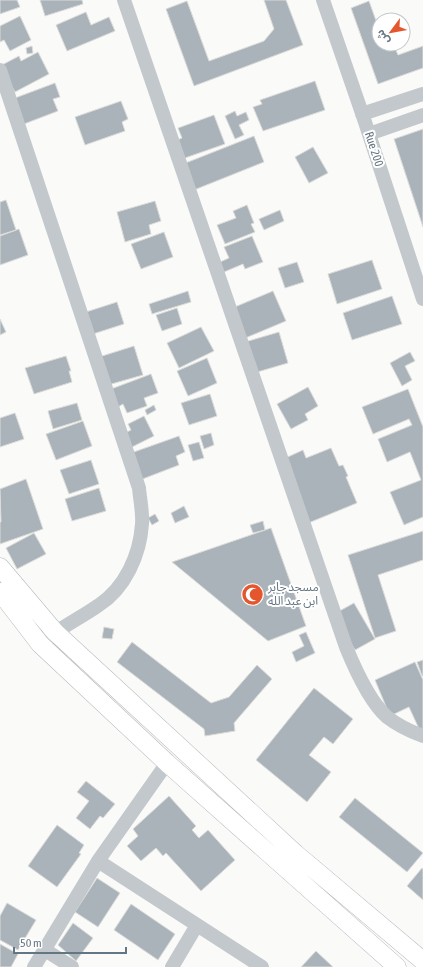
<svg xmlns="http://www.w3.org/2000/svg" width="423" height="967" font-family="'Asap Condensed','Noto Sans Arabic',sans-serif">
	<style>
		.building { fill: #aab3b9; stroke: #dcdcda }
		.lines { fill: none; stroke-linecap: round; stroke-linejoin: round }
		.major-casing { stroke: #b5babe; stroke-width: 19 }
		.minor { stroke: #c3c8cc; stroke-width: 14 }
		.major { stroke: #fff; stroke-width: 18 }
		.labels { text-anchor: middle; dominant-baseline: central; stroke-width: 4; stroke-linejoin: round; paint-order: stroke }
		.street-label { font-size: 12px; fill: #657683; stroke: #fff }
		.poi-label { font-size: 12px; fill: #657683; stroke: #fff; text-anchor: start }
	</style>
	<rect width="100%" height="100%" fill="#fafaf8"/>
	<!-- building -->
	<path class="building" d="M 0,0 L 17,0 L 20,7 L 0,14 Z
		M 40,0 L 82,0 L 83,4 L 45,16 Z
		M 264,0 L 286,0 L 303,45 L 194,86 L 166,9 L 187,1 L 209,61 L 264,41 L 274,29 Z
		M 369,1 L 379,29 L 379,44 L 384,44 L 387,51 L 395,48 L 398,55 L 423,46 L 423,68 L 378,84 L 351,8 Z
		M 86,12 L 91,25 L 109,17 L 115,31 L 67,51 L 56,25 Z
		M 20,16 L 31,40 L 10,51 L 4,40 L 0,42 L 0,26 Z
		M 32,46 L 33,53 L 27,54 L 26,48 Z
		M 38,52 L 49,74 L 15,92 L 0,66 L 19,56 L 21,61 Z
		M 315,81 L 325,110 L 263,131 L 253,107 L 262,104 L 260,100 Z
		M 55,83 L 60,97 L 53,99 L 58,111 L 24,124 L 15,98 Z
		M 121,101 L 128,119 L 122,122 L 125,131 L 85,145 L 75,117 Z
		M 235,111 L 237,116 L 246,112 L 249,120 L 239,125 L 244,135 L 235,139 L 225,116 Z
		M 214,115 L 225,144 L 182,159 L 175,141 L 182,138 L 178,128 Z
		M 423,129 L 423,227 L 394,139 Z
		M 254,136 L 264,162 L 194,190 L 183,164 Z
		M 313,147 L 328,173 L 309,183 L 295,157 Z
		M 6,200 L 16,230 L 0,235 L 0,202 Z
		M 155,201 L 161,221 L 149,225 L 151,234 L 125,242 L 117,212 Z
		M 247,205 L 254,223 L 251,224 L 255,232 L 225,244 L 217,225 L 236,218 L 233,211 Z
		M 280,210 L 284,221 L 264,230 L 259,219 Z
		M 19,229 L 28,255 L 0,265 L 0,236 Z
		M 164,232 L 173,257 L 141,269 L 131,244 Z
		M 252,236 L 263,262 L 245,269 L 243,264 L 224,272 L 220,262 L 229,258 L 224,247 Z
		M 372,260 L 382,289 L 337,304 L 328,274 Z
		M 297,262 L 304,282 L 285,288 L 278,268 Z
		M 188,291 L 191,302 L 152,314 L 149,304 Z
		M 273,291 L 286,321 L 243,339 L 230,309 Z
		M 392,296 L 402,324 L 352,340 L 343,313 Z
		M 117,302 L 124,324 L 93,334 L 86,312 Z
		M 177,308 L 182,324 L 162,331 L 156,315 Z
		M 0,319 L 6,332 L 0,335 Z
		M 201,327 L 214,351 L 179,368 L 167,343 Z
		M 279,332 L 288,363 L 254,373 L 245,342 Z
		M 134,346 L 143,375 L 108,385 L 99,357 Z
		M 410,352 L 415,361 L 405,366 L 412,380 L 402,386 L 390,363 Z
		M 66,356 L 71,371 L 69,371 L 72,382 L 34,394 L 25,368 Z
		M 207,358 L 217,383 L 188,396 L 177,371 Z
		M 151,374 L 158,393 L 144,398 L 147,406 L 127,413 L 123,404 L 118,407 L 111,389 Z
		M 308,387 L 318,406 L 305,414 L 308,420 L 291,429 L 277,404 Z
		M 408,389 L 423,427 L 423,517 L 404,525 L 390,492 L 421,480 L 410,452 L 387,462 L 378,439 L 412,425 L 409,419 L 373,434 L 362,407 Z
		M 210,394 L 217,416 L 189,425 L 181,403 Z
		M 77,403 L 82,420 L 53,429 L 48,411 Z
		M 154,405 L 156,410 L 147,415 L 145,410 Z
		M 15,413 L 24,439 L 0,447 L 0,418 Z
		M 144,416 L 154,436 L 130,448 L 123,434 L 131,430 L 128,424 Z
		M 83,421 L 92,446 L 56,460 L 46,434 Z
		M 211,433 L 214,445 L 204,449 L 200,436 Z
		M 179,436 L 185,452 L 176,456 L 179,465 L 140,480 L 131,453 Z
		M 199,442 L 204,458 L 193,461 L 188,445 Z
		M 331,448 L 339,466 L 343,465 L 348,476 L 346,477 L 357,503 L 306,524 L 279,461 L 303,450 L 306,458 Z
		M 91,460 L 99,484 L 69,494 L 60,470 Z
		M 26,479 L 43,529 L 0,544 L 0,522 L 1,522 L 0,489 Z
		M 99,488 L 106,511 L 72,521 L 65,499 Z
		M 184,506 L 189,517 L 175,523 L 171,513 Z
		M 155,514 L 159,521 L 152,525 L 148,518 Z
		M 263,521 L 265,530 L 253,533 L 250,525 Z
		M 271,528 L 306,626 L 268,641 L 172,562 Z
		M 423,531 L 423,560 L 378,575 L 396,631 L 375,638 L 348,555 Z
		M 34,533 L 46,554 L 17,569 L 6,548 Z
		M 354,603 L 375,639 L 355,650 L 334,614 Z
		M 104,627 L 114,629 L 112,639 L 102,638 Z
		M 306,632 L 315,653 L 296,662 L 292,652 L 304,646 L 299,635 Z
		M 132,642 L 211,703 L 229,697 L 257,665 L 272,679 L 234,723 L 235,731 L 205,736 L 204,729 L 117,662 Z
		M 423,660 L 423,676 L 422,676 L 417,662 Z
		M 415,662 L 423,680 L 423,730 L 420,731 L 409,707 L 390,716 L 375,680 Z
		M 314,688 L 353,719 L 333,744 L 324,737 L 309,755 L 331,772 L 307,802 L 256,760 Z
		M 86,781 L 115,804 L 103,818 L 100,816 L 90,829 L 76,818 L 89,801 L 77,792 Z
		M 169,796 L 196,826 L 192,830 L 199,838 L 208,830 L 235,860 L 201,891 L 166,853 L 163,856 L 156,848 L 141,861 L 127,846 L 138,836 L 133,829 Z
		M 355,798 L 423,853 L 407,872 L 339,817 Z
		M 57,825 L 84,845 L 79,853 L 81,854 L 57,887 L 28,866 Z
		M 422,868 L 423,869 L 423,900 L 407,886 Z
		M 97,878 L 120,893 L 98,927 L 75,912 Z
		M 7,903 L 36,920 L 18,950 L 0,940 L 0,916 Z
		M 131,904 L 175,934 L 158,960 L 114,930 Z
		M 73,923 L 93,938 L 76,961 L 58,945 Z
		M 0,944 L 18,954 L 11,967 L 0,967 Z
		M 316,951 L 333,967 L 301,967 Z"/>
	<g class="lines">
		<defs>
			<path id="major" d="M 0,567 L 55,632 L 296,854 L 423,961
				M 0,592 L 40,644 L 167,763 L 397,967"/>
		</defs>
		<!-- major casing -->
		<use href="#major" class="major-casing"/>
		<!-- minor -->
		<path class="minor" d="M 124,0 L 346,647 C 355,669 369,701 387,717 C 396,724 412,732 423,736
			M 323,0 L 365,122 L 423,299
			M 0,70 L 139,488 C 140,500 143,513 142,524 C 140,555 125,588 99,605 C 79,619 59,628 40,644
			M 362,114 L 423,94
			M 369,134 L 423,115
			M 98,861 L 262,967
			M 45,950 L 72,967
			M 34,967 L 98,861 L 167,763
			M 172,967 L 197,925"/>
		<!-- major -->
		<use href="#major" class="major"/>
	</g>
	<!-- icons -->
	<defs>
		<symbol id="mosque-disc" viewBox="-11 -11 22 22"><circle r="9.5" fill="#e4572e" stroke="#fff"/><path d="M3.5-4.9A6 6 0 1 0 3.5 4.9A5 5 0 1 1 3.5-4.9Z" fill="#fff"/></symbol>
	</defs>
	<g fill-rule="evenodd">
		<use href="#mosque-disc" x="240" y="582" width="25" height="25"/>
	</g>
	<g class="labels">
		<!-- street labels -->
		<g class="street-label">
			<text transform="translate(374 149) rotate(72)">Rue 200</text>
		</g>
		<!-- poi labels -->
		<g class="poi-label">
			<text x="268" y="587">مسجد جابر<tspan x="268" dy="14">ابن عبد الله</tspan></text>
		</g>
	</g>
	<!-- north arrow -->
	<g transform="translate(391 32) rotate(238)"><circle r="19" fill="#ffffff" stroke="#c1c8cd"/>
	<path d="M0-3L7 15L0 10L-7 15Z" fill="#e4572e"/>
	<text y="-6" font-size="11" font-weight="bold" text-anchor="middle" fill="#657683">ش</text>
	</g>
	<!-- scale -->
	<path d="M14 947v6h112v-6" fill="none" stroke="#657683" stroke-width="2"/>
	<text x="20" y="947" font-size="12" fill="#657683" stroke="#ffffff" stroke-width="3" paint-order="stroke">50 m</text>
</svg>
